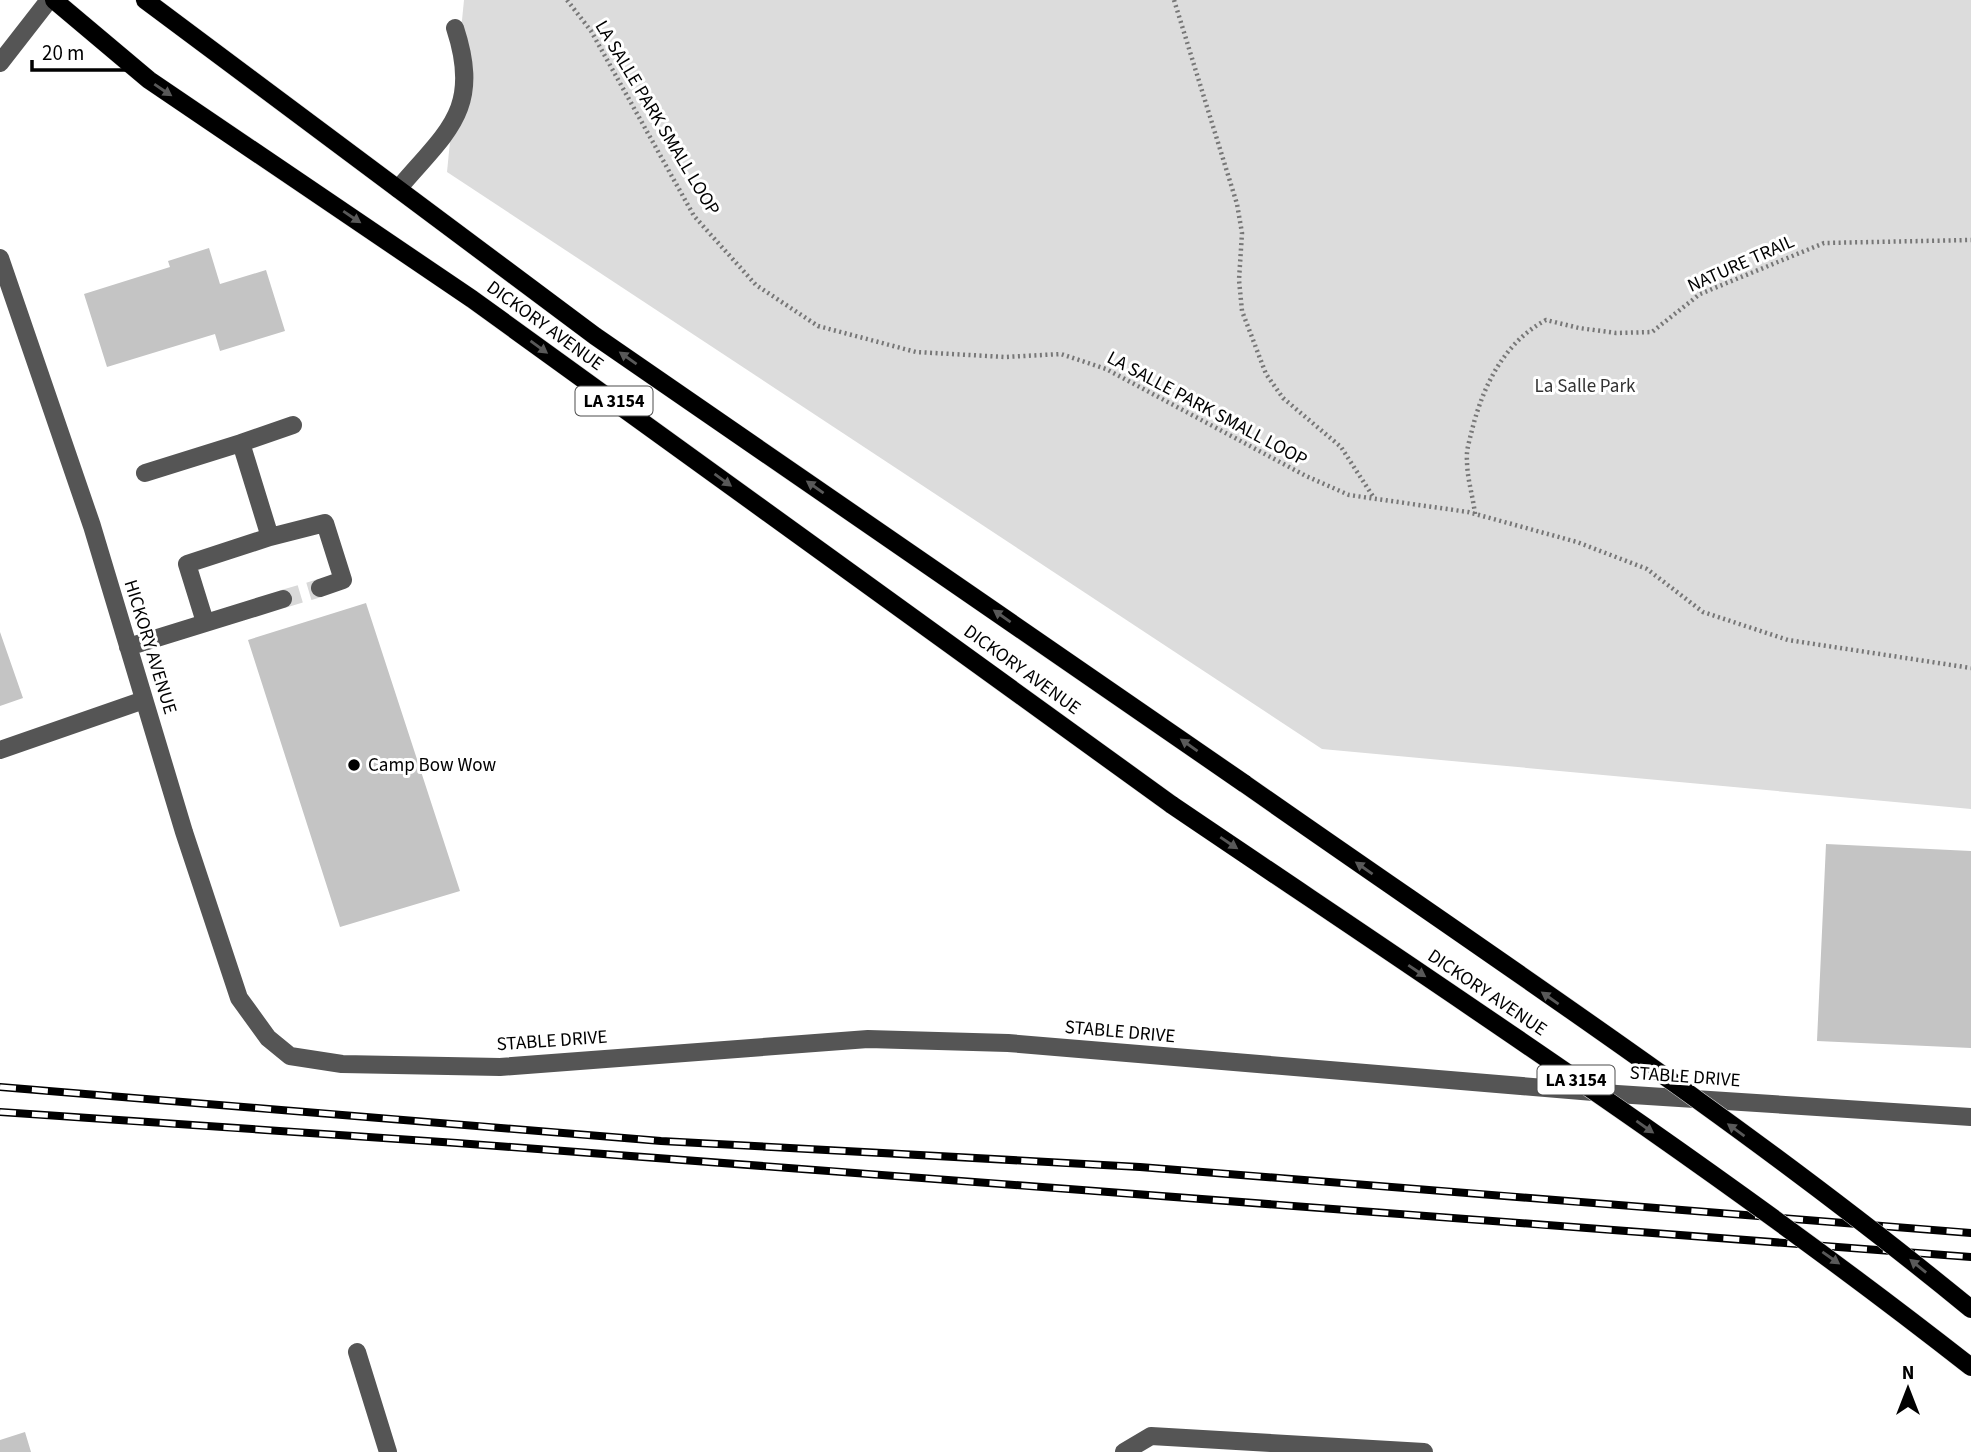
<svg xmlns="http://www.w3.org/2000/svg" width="1971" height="1452" font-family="'Source Sans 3',sans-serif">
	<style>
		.green { fill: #dcdcdc }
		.building { fill: #c4c4c4 }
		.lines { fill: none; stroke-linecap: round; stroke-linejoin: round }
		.minor-tunnel { stroke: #d9d9d9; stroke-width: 18; stroke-dasharray: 18 9; stroke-linecap: butt }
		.major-casing { stroke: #dbdbdb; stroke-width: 19 }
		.path { stroke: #777; stroke-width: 4.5; stroke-dasharray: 2 3.5; stroke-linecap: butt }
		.minor { stroke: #555; stroke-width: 18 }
		.major { stroke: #000; stroke-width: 18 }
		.rail-casing { stroke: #000; stroke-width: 8 }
		.rail { stroke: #fff; stroke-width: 5; stroke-dasharray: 16; stroke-linecap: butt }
		.major-bridge-casing { stroke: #dbdbdb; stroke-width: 19; stroke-linecap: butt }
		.major-bridge { stroke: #000; stroke-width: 18 }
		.oneway { fill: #595959 }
		.poi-dot { fill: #000; stroke: #fff; stroke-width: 2.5 }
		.labels { text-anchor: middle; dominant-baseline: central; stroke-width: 6; stroke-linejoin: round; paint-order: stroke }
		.shield { fill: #fff; stroke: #4c4c4c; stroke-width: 2 }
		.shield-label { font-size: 18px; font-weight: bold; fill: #000 }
		.street-label { font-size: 19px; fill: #000; stroke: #fff }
		.park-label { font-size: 19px; fill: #333; stroke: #fff }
		.poi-label { font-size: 19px; fill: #000; stroke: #fff; text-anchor: start }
	</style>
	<rect width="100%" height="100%" fill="#fff"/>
	<!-- green -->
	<path class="green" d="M 464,0 L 1971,0 L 1971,809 L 1322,749 L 447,172 Z"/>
	<!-- building -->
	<path class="building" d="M 209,248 L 220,284 L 266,270 L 285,331 L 220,351 L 215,334 L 107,367 L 84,294 L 170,267 L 168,261 Z
		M 366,603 L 460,891 L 340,927 L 248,640 Z
		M 0,632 L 23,698 L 0,706 Z
		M 1826,844 L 1971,851 L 1971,1048 L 1817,1041 Z
		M 25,1432 L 31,1452 L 0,1452 L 0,1440 Z"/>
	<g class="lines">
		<!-- minor-tunnel -->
		<path class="minor-tunnel" d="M 283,599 L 320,588"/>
		<defs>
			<path id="major" d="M 54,0 L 149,80 L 472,299 L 1172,805
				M 145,0 L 595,336 L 1245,784"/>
		</defs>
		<!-- major casing -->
		<use href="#major" class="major-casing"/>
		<!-- path -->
		<path class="path" d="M 567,0 L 591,31 L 694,216 L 756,285 L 818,326 L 916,352 L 1005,357 L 1061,354 L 1106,369 L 1306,476 L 1349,495 L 1468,512 L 1577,542 L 1647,569 L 1703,612 L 1788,640 L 1971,668
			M 1174,0 L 1237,204 L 1242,233 L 1239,280 L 1242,311 L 1266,374 L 1283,398 L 1341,447 L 1374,498
			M 1475,514 C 1473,496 1467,479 1467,460 C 1466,452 1469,442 1471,434 C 1482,388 1503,343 1546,320 L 1579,328 L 1616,333 L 1652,332 L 1700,294 L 1824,243 L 1971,240"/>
		<!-- minor -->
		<path class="minor" d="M 0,63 L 49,0
			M 398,189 C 447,131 482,110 455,28
			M 0,258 L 92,526 L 184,832 L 239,998 L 268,1038 L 290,1056 L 342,1064 L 500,1067 L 868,1039 L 1008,1043 L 1617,1094 L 1971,1117
			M 145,473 L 241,443
			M 270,537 L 325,523 L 343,580 L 320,588
			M 205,622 L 187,564 L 270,537 L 241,443 L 293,425
			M 128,647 L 283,599
			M 0,750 L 144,700
			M 357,1352 L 388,1452
			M 1124,1452 L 1151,1436 L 1424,1452"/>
		<!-- major -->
		<use href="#major" class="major"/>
		<defs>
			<path id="rail" d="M 0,1087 L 661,1141 L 1140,1167 L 1971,1233
				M 0,1112 L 457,1143 L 1971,1257"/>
		</defs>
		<!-- rail casing -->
		<use href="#rail" class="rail-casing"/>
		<!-- rail -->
		<use href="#rail" class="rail"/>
		<defs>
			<path id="major-bridge" d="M 1245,784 C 1489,955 1741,1120 1971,1309
				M 1172,805 C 1442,988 1715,1166 1971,1367"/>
		</defs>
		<!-- major-bridge casing -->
		<use href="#major-bridge" class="major-bridge-casing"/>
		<!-- major-bridge -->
		<use href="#major-bridge" class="major-bridge"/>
	</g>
	<!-- one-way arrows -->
	<defs><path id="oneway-solid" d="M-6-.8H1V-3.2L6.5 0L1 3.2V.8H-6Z" transform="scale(1.75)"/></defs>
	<g class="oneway">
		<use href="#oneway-solid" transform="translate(163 90) rotate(34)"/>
		<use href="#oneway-solid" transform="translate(352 217) rotate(34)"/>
		<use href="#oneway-solid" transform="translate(539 347) rotate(36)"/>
		<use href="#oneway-solid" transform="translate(628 358) rotate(-145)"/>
		<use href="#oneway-solid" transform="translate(723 480) rotate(36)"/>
		<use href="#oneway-solid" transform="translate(815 487) rotate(-145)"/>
		<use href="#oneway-solid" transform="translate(1002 616) rotate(-145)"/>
		<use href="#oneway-solid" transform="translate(1189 745) rotate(-145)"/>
		<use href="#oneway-solid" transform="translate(1229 843) rotate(34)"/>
		<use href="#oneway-solid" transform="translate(1364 868) rotate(-145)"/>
		<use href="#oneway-solid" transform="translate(1417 971) rotate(34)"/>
		<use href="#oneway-solid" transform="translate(1550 998) rotate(-145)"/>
		<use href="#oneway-solid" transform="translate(1645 1127) rotate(35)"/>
		<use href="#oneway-solid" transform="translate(1736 1130) rotate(-144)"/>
		<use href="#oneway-solid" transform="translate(1831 1258) rotate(35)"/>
		<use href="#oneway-solid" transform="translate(1918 1266) rotate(-141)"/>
	</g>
	<!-- markers -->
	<circle class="poi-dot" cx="354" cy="765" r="7"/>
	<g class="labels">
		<!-- shield labels -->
		<g class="shield">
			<rect x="575.5" y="386.5" width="77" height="29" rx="5"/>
			<rect x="1537.5" y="1065.5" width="77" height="29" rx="5"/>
		</g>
		<g class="shield-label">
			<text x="614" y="401">LA 3154</text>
			<text x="1576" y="1080">LA 3154</text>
		</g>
		<!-- street labels -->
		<g class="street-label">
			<text transform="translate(657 118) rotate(59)">LA SALLE PARK SMALL LOOP</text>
			<text transform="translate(1741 264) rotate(-24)">NATURE TRAIL</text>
			<text transform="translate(545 326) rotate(36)">DICKORY AVENUE</text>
			<text transform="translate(1207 409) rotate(28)">LA SALLE PARK SMALL LOOP</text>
			<text transform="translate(150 647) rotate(73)">HICKORY AVENUE</text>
			<text transform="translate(1022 670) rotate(36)">DICKORY AVENUE</text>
			<text transform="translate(1487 993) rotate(34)">DICKORY AVENUE</text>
			<text transform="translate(1120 1032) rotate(5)">STABLE DRIVE</text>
			<text transform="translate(552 1041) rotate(-4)">STABLE DRIVE</text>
			<text transform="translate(1685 1077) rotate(4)">STABLE DRIVE</text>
		</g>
		<!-- park labels -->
		<g class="park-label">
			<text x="1585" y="386">La Salle Park</text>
		</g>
		<!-- poi labels -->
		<g class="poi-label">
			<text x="368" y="765">Camp Bow Wow</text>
		</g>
	</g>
	<!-- north arrow -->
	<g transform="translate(1908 1389)" stroke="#ffffff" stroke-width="5" paint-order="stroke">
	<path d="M0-5L12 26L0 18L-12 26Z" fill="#000000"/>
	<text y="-10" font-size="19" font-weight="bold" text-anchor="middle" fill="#000000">N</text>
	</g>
	<!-- scale -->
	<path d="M32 60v10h100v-10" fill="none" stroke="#000000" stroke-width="3.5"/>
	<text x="42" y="60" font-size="21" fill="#000000" stroke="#ffffff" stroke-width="5" paint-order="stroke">20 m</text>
</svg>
